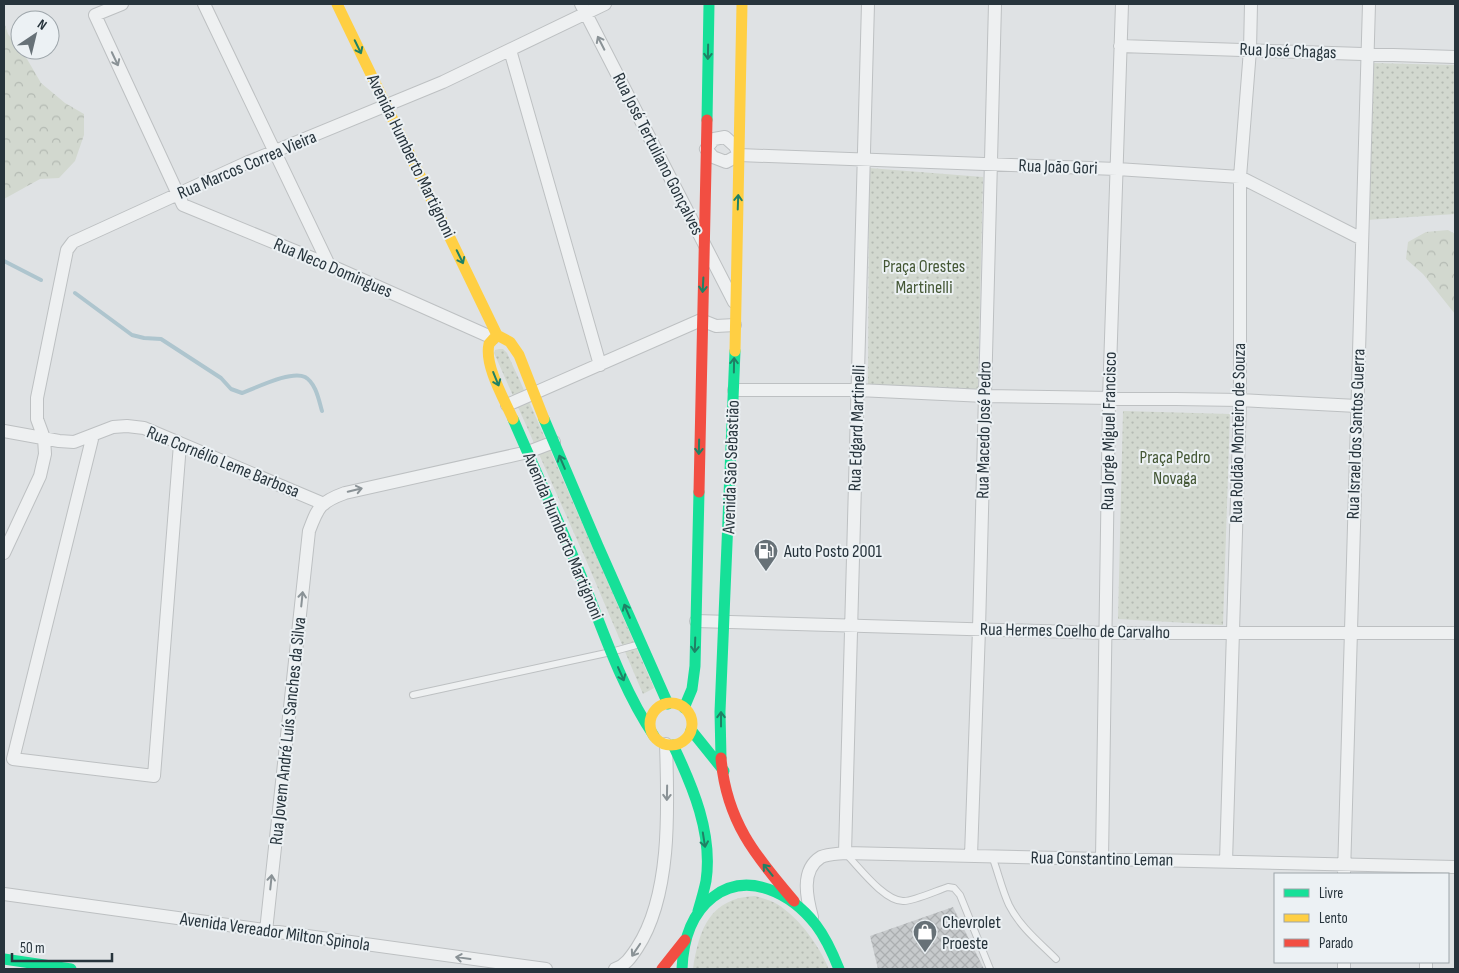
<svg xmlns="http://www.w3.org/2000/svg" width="1459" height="973" font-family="'Sofia Sans Condensed',sans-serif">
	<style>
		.grass { fill: url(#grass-dots) }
		.forest { fill: url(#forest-crowns) }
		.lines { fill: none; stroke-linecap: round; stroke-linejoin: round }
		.stream { stroke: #aec5ce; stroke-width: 4 }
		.building { fill: url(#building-cross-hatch) }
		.lane-casing { stroke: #bdc0c2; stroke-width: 8 }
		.street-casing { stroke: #bdc0c2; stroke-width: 14 }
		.lane { stroke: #eef0f1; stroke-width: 6 }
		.street { stroke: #eef0f1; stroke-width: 12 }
		.fast { stroke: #16e098; stroke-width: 11 }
		.slow { stroke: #ffcf43; stroke-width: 11 }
		.jam { stroke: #f24e42; stroke-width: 11 }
		.oneway { stroke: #8a9296 }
		.oneway2 { stroke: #1f8165 }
		.labels { text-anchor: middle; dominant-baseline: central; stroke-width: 4; stroke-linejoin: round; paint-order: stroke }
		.street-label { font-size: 18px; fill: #27343c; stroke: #ecf1f4 }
		.park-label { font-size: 18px; fill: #445735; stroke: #ecf1f4 }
		.poi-label { font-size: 18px; fill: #27343c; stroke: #ecf1f4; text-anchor: start }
	</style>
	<defs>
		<pattern id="grass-dots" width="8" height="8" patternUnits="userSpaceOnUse" patternTransform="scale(1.25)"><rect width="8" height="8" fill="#d2d8cf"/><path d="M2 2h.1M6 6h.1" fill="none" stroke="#b4bab3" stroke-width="1.8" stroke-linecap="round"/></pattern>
		<pattern id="forest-crowns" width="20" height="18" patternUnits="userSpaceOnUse" patternTransform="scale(1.25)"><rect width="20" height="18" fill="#d2d8cf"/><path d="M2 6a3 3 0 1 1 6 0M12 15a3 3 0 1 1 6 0" fill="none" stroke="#b4bab3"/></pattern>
		<pattern id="building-cross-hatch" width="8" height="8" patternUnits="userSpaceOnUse" patternTransform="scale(1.25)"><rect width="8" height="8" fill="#c7cacc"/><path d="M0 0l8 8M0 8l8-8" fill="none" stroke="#abaeb0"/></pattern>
	</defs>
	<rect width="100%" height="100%" fill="#dfe2e4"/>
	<!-- grass -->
	<path class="grass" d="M 1371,63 L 1455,65 L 1455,214 L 1367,220 Z
		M 869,168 L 983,177 L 978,390 L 868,386 Z
		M 499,349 L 503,349 L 507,353 L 520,381 L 654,688 L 643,694 L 586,560 L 494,353 L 495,350 Z
		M 1123,411 L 1230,414 L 1223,625 L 1118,619 Z
		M 755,896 C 765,899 776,902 784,909 C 803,923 820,948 829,969 L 693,969 C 699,929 710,898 755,896 Z"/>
	<!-- forest -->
	<path class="forest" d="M 4,22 L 8,34 L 27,59 L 41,83 L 65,103 L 84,114 L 84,135 L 75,161 L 59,178 L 40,179 L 4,199 Z
		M 1448,230 L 1455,234 L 1455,314 L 1423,274 L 1406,259 L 1408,242 L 1426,232 Z"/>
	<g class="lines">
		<!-- stream -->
		<path class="stream" d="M 4,261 L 41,280
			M 75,293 L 132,335 L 144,338 L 161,339 L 221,378 L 231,389 L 242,393 C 256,388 291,370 305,377 C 316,383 319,401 322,411"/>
	</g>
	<!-- building -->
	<path class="building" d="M 953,907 L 984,969 L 878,969 L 870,936 Z"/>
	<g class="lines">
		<defs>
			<path id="lane" d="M 413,695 L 611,652 L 640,644
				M 846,854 C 859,867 884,901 903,901 C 912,902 938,890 948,887 L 954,888 L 960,895 L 990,969
				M 992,856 C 998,872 1002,890 1009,905 C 1020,927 1039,942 1056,959"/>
			<path id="street" d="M 122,4 L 95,15 L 183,205 L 329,265 L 493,338
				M 204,4 L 329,265
				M 581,4 L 734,302
				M 1120,46 L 1455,57
				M 510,50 L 600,365
				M 725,137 L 735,146 L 739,155 L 726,162 L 713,157 L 706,149 L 714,139 Z
				M 739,155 L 1117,169 L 1240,177 L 1362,239
				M 734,390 L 858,390 L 985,396 L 1240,400 L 1357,406
				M 507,405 L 701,320 L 716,326 L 735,325
				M 4,431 L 59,441 L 74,442 L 113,427 L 127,426 L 144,428 L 324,504
				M 93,435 L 13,759 L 154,776 L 180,444
				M 4,553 L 40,476 L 45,454 L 44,438 L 37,419 L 37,398 L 67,250 L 73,242 L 246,163 L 443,82 L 605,4
				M 696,621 L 1106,633 L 1455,633
				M 845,853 L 868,4
				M 971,856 L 979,629 L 995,4
				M 1102,859 L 1109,399 L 1122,4
				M 1226,862 L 1240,400 L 1240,177 L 1250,50 L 1251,4
				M 1344,874 L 1369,4
				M 4,894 L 546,969
				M 812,917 C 807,899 800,870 821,857 C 828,854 837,854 845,853 L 1455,867
				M 266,931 L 309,531 C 318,507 320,502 345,493 L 528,452 L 554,442
				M 1426,962 L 1426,969
				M 615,969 C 625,966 631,957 637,948 C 672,895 668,806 666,744
				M 1344,969 L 1344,962"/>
		</defs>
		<!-- lane casing -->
		<use href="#lane" class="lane-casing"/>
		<!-- street casing -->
		<use href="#street" class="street-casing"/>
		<!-- lane -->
		<use href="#lane" class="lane"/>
		<!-- street -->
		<use href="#street" class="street"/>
		<!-- fast -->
		<path class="fast" d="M 707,120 L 709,4
			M 513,419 C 534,468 557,517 577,566 C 601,623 619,684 654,736
			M 544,419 L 598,546 L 668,704
			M 684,708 L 692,689 L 695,666 L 699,492
			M 691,730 L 724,771
			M 673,745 C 693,787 713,834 706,881 C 704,891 701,901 698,911
			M 721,758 L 720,712 L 735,351
			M 4,959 L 71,969
			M 682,969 C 683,942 691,914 713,897 C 748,870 792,894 816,925 C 826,938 833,954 839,969"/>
		<!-- slow -->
		<path class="slow" d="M 337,4 L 497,335
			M 735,351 L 742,4
			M 513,419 C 504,399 484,365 489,344 L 497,335 L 510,342 L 519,355 L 544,419
			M650 724a21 21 0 1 1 42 0a21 21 0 1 1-42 0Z"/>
		<!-- jam -->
		<path class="jam" d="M 699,492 L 707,120
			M 721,758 C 726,820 755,856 794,901
			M 662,969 L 685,940"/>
	</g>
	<!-- one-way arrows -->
	<defs><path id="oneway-shaft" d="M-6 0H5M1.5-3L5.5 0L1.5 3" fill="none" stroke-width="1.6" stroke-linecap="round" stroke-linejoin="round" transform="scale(1.25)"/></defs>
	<g class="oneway">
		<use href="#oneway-shaft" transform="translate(601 43) rotate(-117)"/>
		<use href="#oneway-shaft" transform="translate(115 59) rotate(65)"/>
		<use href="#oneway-shaft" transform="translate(355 490) rotate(-14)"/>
		<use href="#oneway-shaft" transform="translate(302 599) rotate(-84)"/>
		<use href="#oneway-shaft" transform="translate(667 793) rotate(91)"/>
		<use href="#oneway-shaft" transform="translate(271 882) rotate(-84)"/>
		<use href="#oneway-shaft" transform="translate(636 950) rotate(124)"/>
		<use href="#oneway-shaft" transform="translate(463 958) rotate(-172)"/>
	</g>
	<g class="oneway2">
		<use href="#oneway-shaft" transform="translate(358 47) rotate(64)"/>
		<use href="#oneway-shaft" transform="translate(708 52) rotate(91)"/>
		<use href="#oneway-shaft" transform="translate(738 202) rotate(-88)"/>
		<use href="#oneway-shaft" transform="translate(460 257) rotate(64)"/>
		<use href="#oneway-shaft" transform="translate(703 285) rotate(93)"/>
		<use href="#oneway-shaft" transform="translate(734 365) rotate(-89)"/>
		<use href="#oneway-shaft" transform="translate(496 379) rotate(68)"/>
		<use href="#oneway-shaft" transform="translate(699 447) rotate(91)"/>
		<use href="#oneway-shaft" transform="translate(562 462) rotate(-113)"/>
		<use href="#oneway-shaft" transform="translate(627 611) rotate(-113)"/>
		<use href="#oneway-shaft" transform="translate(695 645) rotate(92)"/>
		<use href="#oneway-shaft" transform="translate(621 674) rotate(66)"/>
		<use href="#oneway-shaft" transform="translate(721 719) rotate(-90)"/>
		<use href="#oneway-shaft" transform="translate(704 840) rotate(81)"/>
		<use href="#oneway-shaft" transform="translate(768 870) rotate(-129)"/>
	</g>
	<!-- icons -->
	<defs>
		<symbol id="fuel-pin" viewBox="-11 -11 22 30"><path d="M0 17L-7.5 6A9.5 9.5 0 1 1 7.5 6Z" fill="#677177" stroke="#ecf1f4"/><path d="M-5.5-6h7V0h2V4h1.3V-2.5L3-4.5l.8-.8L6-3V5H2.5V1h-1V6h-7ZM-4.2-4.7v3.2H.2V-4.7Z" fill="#fff"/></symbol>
		<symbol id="shop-pin" viewBox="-11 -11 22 30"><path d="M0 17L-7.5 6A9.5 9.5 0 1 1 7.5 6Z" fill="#677177" stroke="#ecf1f4"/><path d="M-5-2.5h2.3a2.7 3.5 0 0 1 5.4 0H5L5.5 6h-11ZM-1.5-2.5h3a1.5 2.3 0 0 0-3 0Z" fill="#fff"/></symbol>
	</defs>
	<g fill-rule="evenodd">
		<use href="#fuel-pin" x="752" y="537" width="28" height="38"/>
		<use href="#shop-pin" x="911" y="918" width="28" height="38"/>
	</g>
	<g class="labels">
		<!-- street labels -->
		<g class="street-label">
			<text transform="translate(1288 51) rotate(2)">Rua José Chagas</text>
			<text transform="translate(658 154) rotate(63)">Rua José Tertuliano Gonçalves</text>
			<text transform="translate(411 156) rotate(64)">Avenida Humberto Martignoni</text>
			<text transform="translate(247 165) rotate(-23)">Rua Marcos Correa Vieira</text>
			<text transform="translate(1058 167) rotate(2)">Rua João Gori</text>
			<text transform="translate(333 268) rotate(23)">Rua Neco Domingues</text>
			<text transform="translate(857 428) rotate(-88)">Rua Edgard Martinelli</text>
			<text transform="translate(984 430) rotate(-89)">Rua Macedo José Pedro</text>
			<text transform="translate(1109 431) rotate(-89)">Rua Jorge Miguel Francisco</text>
			<text transform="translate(1238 433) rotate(-89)">Rua Roldão Monteiro de Souza</text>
			<text transform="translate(1356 434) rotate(-88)">Rua Israel dos Santos Guerra</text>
			<text transform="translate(223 462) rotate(22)">Rua Cornélio Leme Barbosa</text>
			<text transform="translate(731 467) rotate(-88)">Avenida São Sebastião</text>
			<text transform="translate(563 536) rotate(67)">Avenida Humberto Martignoni</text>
			<text transform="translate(1075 631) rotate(1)">Rua Hermes Coelho de Carvalho</text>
			<text transform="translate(288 731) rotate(-84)">Rua Jovem André Luís Sanches da Silva</text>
			<text transform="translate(1102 859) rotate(1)">Rua Constantino Leman</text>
			<text transform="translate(275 932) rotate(8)">Avenida Vereador Milton Spinola</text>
		</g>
		<!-- park labels -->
		<g class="park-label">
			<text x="924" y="266">Praça Orestes<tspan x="924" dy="21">Martinelli</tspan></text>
			<text x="1175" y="457">Praça Pedro<tspan x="1175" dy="21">Novaga</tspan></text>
		</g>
		<!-- poi labels -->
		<g class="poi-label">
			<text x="784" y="551">Auto Posto 2001</text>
			<text x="942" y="922">Chevrolet<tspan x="942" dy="21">Proeste</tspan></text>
		</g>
	</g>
	<!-- border -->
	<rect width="1459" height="973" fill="none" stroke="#27343c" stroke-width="10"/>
	<!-- legend -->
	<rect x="1274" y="873" width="175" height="90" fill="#ecf1f4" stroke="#9da5aa"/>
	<rect x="1284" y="889" width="25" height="8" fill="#16e098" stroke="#9da5aa"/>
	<text x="1319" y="898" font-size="15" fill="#27343c">Livre</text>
	<rect x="1284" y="914" width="25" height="8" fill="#ffcf43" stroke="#9da5aa"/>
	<text x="1319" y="923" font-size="15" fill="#27343c">Lento</text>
	<rect x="1284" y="939" width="25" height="8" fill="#f24e42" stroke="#9da5aa"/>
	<text x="1319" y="948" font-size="15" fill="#27343c">Parado</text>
	<!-- north arrow -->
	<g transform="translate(35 35) rotate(35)"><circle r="24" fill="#ecf1f4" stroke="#9da5aa"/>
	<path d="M0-4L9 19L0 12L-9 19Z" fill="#677177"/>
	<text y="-8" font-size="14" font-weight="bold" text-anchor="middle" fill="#27343c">N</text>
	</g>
	<!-- scale -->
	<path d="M12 953v8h100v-8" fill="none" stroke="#27343c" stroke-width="2.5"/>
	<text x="20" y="953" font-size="15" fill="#27343c" stroke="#ecf1f4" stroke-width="4" paint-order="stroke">50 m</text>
</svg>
